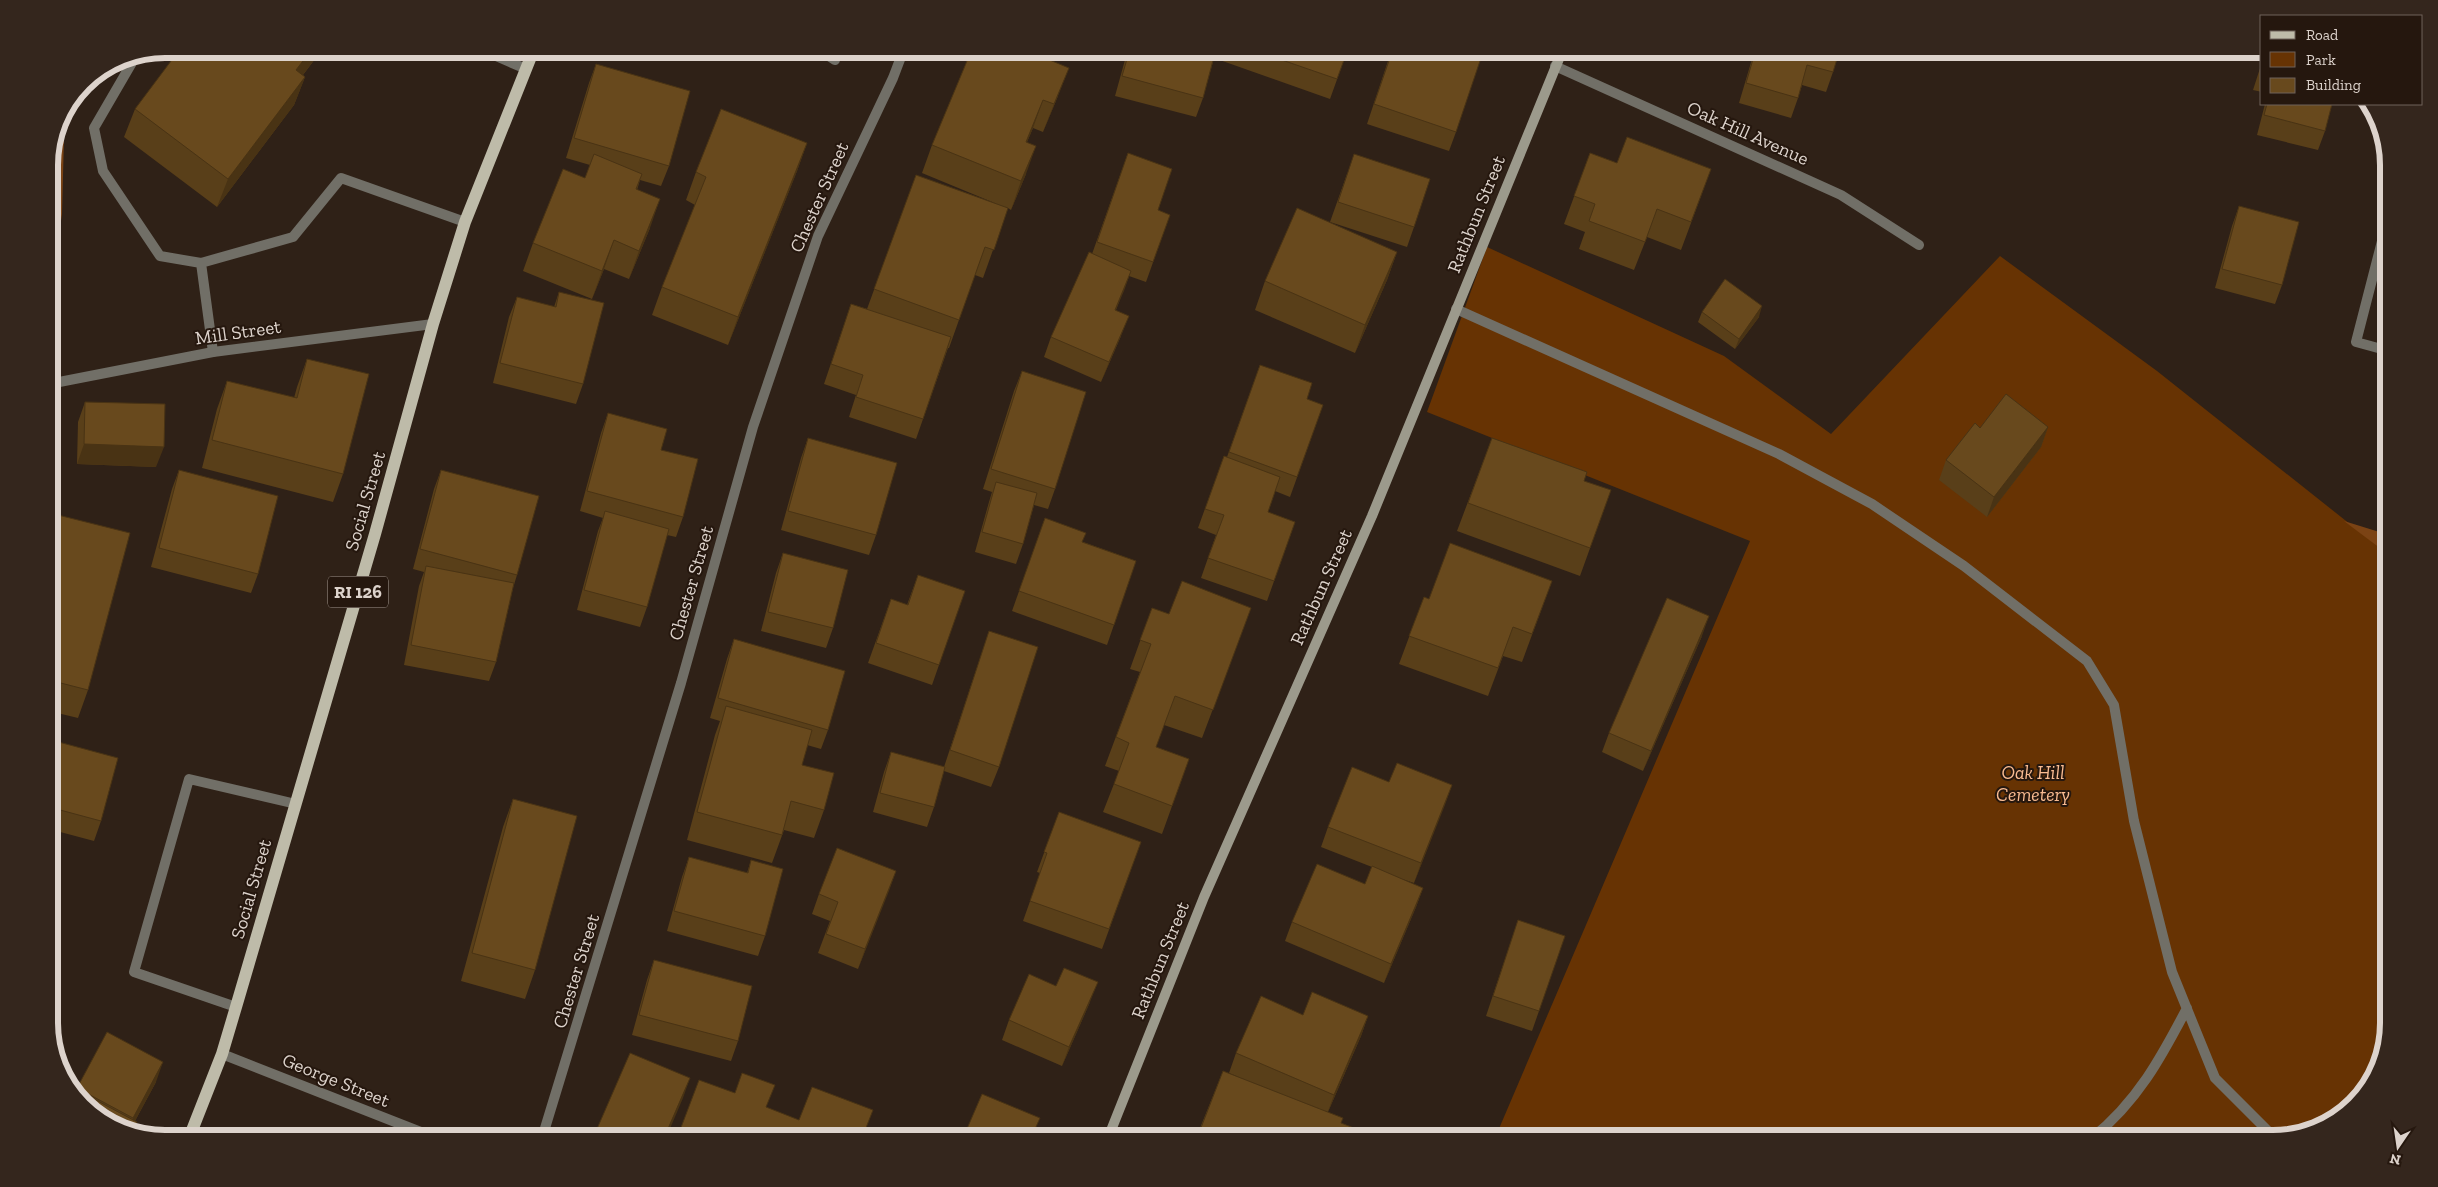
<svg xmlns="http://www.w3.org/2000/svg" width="2438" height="1187" font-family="'Zilla Slab',serif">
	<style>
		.green { fill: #673303 }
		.forest { fill: #7b4314 }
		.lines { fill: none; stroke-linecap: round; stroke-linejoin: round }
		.lane { stroke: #716f67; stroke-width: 10 }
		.street { stroke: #716f67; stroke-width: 10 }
		.secondary { stroke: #9c9a8c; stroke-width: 10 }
		.primary { stroke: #bebba9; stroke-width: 12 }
		.wall { fill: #593f19 }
		.shaded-wall { fill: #493314 }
		.building { fill: #68491d; stroke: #493314 }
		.labels { text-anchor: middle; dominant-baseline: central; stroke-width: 4; stroke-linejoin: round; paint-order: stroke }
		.shield { fill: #25170e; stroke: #a69b93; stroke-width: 1 }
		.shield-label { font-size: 18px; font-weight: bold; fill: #ddd3cc }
		.street-label { font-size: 19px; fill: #ddd3cc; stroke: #25170e }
		.park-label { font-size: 19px; font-style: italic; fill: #fabc92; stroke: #25170e }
		.rim { fill: none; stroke: #ddd3cc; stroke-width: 6 }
	</style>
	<rect width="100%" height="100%" fill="#2f2117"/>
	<!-- green -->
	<path class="green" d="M 1487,247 L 1724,356 L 1831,434 L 2000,256 L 2157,371 L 2389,555 L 2389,1022 L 2377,1073 L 2337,1119 L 2274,1138 L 1495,1138 L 1750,541 L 1427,412 Z"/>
	<!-- forest -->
	<path class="forest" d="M 67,106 L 64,137 L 62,214 L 49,305 L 49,157 L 58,120 Z
		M 2344,521 L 2389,535 L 2389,555 Z"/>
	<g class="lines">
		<!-- lane -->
		<path class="lane" d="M 480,49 L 526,69
			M 818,49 L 835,60
			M 137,54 L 94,128 L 103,171 L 160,256 L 201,263 L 213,352
			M 201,263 L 293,237 L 341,178 L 465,222
			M 1456,309 L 1779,454 L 1872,504 L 1964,566 L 2087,661 L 2114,705 L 2134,821 L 2172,972 L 2215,1078 L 2275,1138
			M 236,1007 L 134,972 L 189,779 L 296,804
			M 2092,1138 C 2137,1102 2161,1058 2187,1008"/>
		<!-- street -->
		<path class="street" d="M 1082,49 L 1084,49
			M 1555,66 L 1841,195 L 1919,245
			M 2389,214 L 2356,342 L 2389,351
			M 49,384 L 213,352 L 433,324
			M 222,1054 L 436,1138
			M 542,1138 L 681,683 L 753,427 L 818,236 L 893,78 L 904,49"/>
		<!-- secondary -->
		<path class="secondary" d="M 1108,1138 L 1204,897 L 1372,516 L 1563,49"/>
		<!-- primary -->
		<path class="primary" d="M 189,1138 L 222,1054 L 236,1007 L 375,534 L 433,324 L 465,222 L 534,49"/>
	</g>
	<!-- wall -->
	<path class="wall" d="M 972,49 L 1058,96 L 1043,132 L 1033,128 L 1027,142 L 1026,174 L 1011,210 L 1008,208 L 983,278 L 975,275 L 949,348 L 948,348 L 916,439 L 849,417 L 856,395 L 824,384 L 851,304 L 867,309 L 916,175 L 997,204 L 922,173 L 932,145 Z
		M 1128,49 L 1348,49 L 1330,99 L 1214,58 L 1203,98 L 1196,117 L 1115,96 Z
		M 1392,49 L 1473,49 L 1456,132 L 1449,151 L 1367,124 Z
		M 1755,49 L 1840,49 L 1833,72 L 1826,92 L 1802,85 L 1798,98 L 1791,118 L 1739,103 Z
		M 2157,49 L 2168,49 L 2167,51 Z
		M 321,51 L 303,75 L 305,77 L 294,105 L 217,207 L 124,137 L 135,109 Z
		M 2262,62 L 2262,92 L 2253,90 Z
		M 596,64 L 669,166 L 661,186 L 640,180 L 637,190 L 650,228 L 629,279 L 604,269 L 592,299 L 523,271 L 533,243 L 585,178 L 590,165 L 566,158 L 589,83 Z
		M 2265,104 L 2332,104 L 2325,131 L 2318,150 L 2257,135 Z
		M 807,143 L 797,171 L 728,345 L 652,315 L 662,287 L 695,205 L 686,200 L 696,172 Z
		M 1128,153 L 1158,210 L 1170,215 L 1146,282 L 1129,276 L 1116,310 L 1121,336 L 1101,382 L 1044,357 L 1051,337 L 1092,254 Z
		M 1590,153 L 1617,163 L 1711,169 L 1681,250 L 1647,237 L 1634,270 L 1579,249 L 1585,232 L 1564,224 Z
		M 1347,174 L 1414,227 L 1407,247 L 1330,222 Z
		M 2239,206 L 2282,285 L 2275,304 L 2215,288 L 2232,226 Z
		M 1397,252 L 1387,280 L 1355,353 L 1255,310 L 1265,281 Z
		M 559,292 L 583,384 L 576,404 L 493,383 L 509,317 L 517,297 L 554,307 Z
		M 1702,312 L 1759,317 L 1735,349 L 1698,322 Z
		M 307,359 L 343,474 L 333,502 L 202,468 L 217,409 L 227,381 L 294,398 L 297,387 Z
		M 1260,365 L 1307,399 L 1323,405 L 1290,497 L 1275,491 L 1268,512 L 1295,522 L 1267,601 L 1201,578 L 1216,535 L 1198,528 L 1224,456 L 1227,457 Z
		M 1022,371 L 1055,489 L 1048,509 L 1034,505 L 1023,544 L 1016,564 L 975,552 L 989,502 L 992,492 L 983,489 L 1014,391 Z
		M 85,402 L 156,467 L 77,464 L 78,422 Z
		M 608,413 L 661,450 L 683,517 L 676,537 L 667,535 L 647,607 L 640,627 L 577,610 L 598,531 L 603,518 L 580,511 L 601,433 Z
		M 2048,427 L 2041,447 L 1987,517 L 1939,480 L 1946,460 L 1980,428 Z
		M 808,438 L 876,535 L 869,555 L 781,530 L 801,458 Z
		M 1492,438 L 1584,481 L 1611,490 L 1580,576 L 1457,531 Z
		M 179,470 L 258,574 L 251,593 L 151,567 L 172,489 Z
		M 441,470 L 517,575 L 513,588 L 496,662 L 489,681 L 404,665 L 419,586 L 424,572 L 413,569 L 434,489 Z
		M 49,517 L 88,690 L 78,718 L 49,711 Z
		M 1045,518 L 1083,542 L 1136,561 L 1107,645 L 1012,611 Z
		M 783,553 L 833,628 L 826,648 L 761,631 L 776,573 Z
		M 918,575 L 939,665 L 932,685 L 868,663 L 891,599 L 907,605 Z
		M 1552,581 L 1522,662 L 1503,656 L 1488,696 L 1399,664 L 1424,597 L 1429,599 Z
		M 1152,608 L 1169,614 L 1251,608 L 1202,738 L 1164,725 L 1156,747 L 1189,759 L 1162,834 L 1103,812 L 1119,771 L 1105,766 L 1140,672 L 1130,669 Z
		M 989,631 L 999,767 L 991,787 L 944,771 L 934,807 L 927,827 L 873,812 L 884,772 L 891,752 L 944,767 Z
		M 1702,636 L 1643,771 L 1602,752 L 1609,733 Z
		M 734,639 L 828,730 L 821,749 L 807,745 L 802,765 L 824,810 L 814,838 L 784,830 L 772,863 L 687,840 L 715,735 L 720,721 L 710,718 L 727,659 Z
		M 55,741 L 101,821 L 94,841 L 49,829 L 49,759 Z
		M 1389,782 L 1452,785 L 1414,883 L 1399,878 L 1423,888 L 1416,907 L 1384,983 L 1285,941 L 1292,922 L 1365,884 L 1372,867 L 1321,847 L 1328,827 Z
		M 513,799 L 535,970 L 525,999 L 461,981 L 503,827 Z
		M 1059,812 L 1141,842 L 1102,949 L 1023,921 L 1040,873 L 1037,872 Z
		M 689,857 L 747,873 L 751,860 L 765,936 L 758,956 L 667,931 L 682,877 Z
		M 896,871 L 858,969 L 818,953 L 830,921 L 812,914 L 819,894 Z
		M 1518,920 L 1539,1011 L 1532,1031 L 1486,1016 Z
		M 654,960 L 738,1041 L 731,1061 L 632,1035 L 647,980 Z
		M 1090,1002 L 1062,1066 L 1002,1040 L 1009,1020 Z
		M 1303,1015 L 1368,1016 L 1361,1036 L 1328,1112 L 1341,1123 L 1380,1138 L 1196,1138 L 1223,1071 L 1243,1079 L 1229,1073 L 1236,1053 Z
		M 156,1082 L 135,1121 L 137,1122 L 134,1131 L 114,1126 L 76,1090 L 77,1088 Z"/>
	<!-- shaded-wall -->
	<path class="shaded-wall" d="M 312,49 L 322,49 L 321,51 L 285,98 L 296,70 Z
		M 1069,68 L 1058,96 L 1043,132 L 1054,104 Z
		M 305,77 L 294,105 L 217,207 L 228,179 Z
		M 1043,100 L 1033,128 L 1015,170 L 1026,142 Z
		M 807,143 L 797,171 L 728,345 L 738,317 Z
		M 1036,146 L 1026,174 L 1011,210 L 1021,181 Z
		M 660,199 L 650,228 L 629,279 L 639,251 Z
		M 614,240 L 604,269 L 592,299 L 602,271 Z
		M 1397,252 L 1387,280 L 1355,353 L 1365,325 Z
		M 1131,271 L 1124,291 L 1107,330 L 1115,310 Z
		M 1762,306 L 1759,317 L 1735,349 L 1739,339 Z
		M 1129,316 L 1121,336 L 1101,382 L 1109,362 Z
		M 2048,427 L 2041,447 L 1987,517 L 1994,497 Z
		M 84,444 L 164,447 L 156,467 L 77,464 Z
		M 1709,616 L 1702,636 L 1643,771 L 1651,751 Z
		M 1452,785 L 1445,805 L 1414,883 L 1421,863 Z
		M 896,871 L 889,891 L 858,969 L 865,949 Z
		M 1423,888 L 1416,907 L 1384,983 L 1391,964 Z
		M 1098,982 L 1090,1002 L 1062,1066 L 1069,1047 Z
		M 1368,1016 L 1361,1036 L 1327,1114 L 1334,1095 Z
		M 163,1062 L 156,1082 L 130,1130 L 129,1130 L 133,1118 Z
		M 690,1078 L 683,1098 L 666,1138 L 664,1138 Z"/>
	<!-- building -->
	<path class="building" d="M 180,49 L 312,49 L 296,70 L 305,77 L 228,179 L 135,109 Z
		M 972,49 L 1023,49 L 1069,68 L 1054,104 L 1043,100 L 1026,142 L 1036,146 L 1021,181 L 932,145 Z
		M 1130,49 L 1216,49 L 1203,98 L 1122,76 Z
		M 1250,49 L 1348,49 L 1337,79 Z
		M 1393,49 L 1473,49 L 1483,52 L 1456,132 L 1374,104 Z
		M 1756,49 L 1840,49 L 1833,72 L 1807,65 L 1798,98 L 1746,83 Z
		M 596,64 L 690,91 L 669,166 L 574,138 Z
		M 2267,104 L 2332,104 L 2325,131 L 2264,115 Z
		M 721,109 L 807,143 L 738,317 L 662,287 L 706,177 L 696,172 Z
		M 1627,137 L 1711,169 L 1691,222 L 1657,209 L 1645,242 L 1589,221 L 1595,204 L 1574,196 L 1590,153 L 1617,163 Z
		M 1128,153 L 1172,169 L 1158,210 L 1170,215 L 1153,262 L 1097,242 Z
		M 594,154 L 642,174 L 636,189 L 660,199 L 639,251 L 614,240 L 602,271 L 533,243 L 563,169 L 585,178 Z
		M 1354,154 L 1430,179 L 1414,227 L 1338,202 Z
		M 916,175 L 1008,208 L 994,250 L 985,247 L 959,320 L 874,289 Z
		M 2239,206 L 2299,222 L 2282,285 L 2222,269 Z
		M 1297,208 L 1397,252 L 1365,325 L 1265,281 Z
		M 1089,252 L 1131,271 L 1115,310 L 1129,316 L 1109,362 L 1051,337 Z
		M 1725,279 L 1762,306 L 1739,339 L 1702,312 Z
		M 559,292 L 604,303 L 583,384 L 500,363 L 517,297 L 556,307 Z
		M 851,304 L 951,337 L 923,419 L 856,397 L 863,375 L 831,364 Z
		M 307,359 L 369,374 L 343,474 L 212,440 L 227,381 L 297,398 Z
		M 1260,365 L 1312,383 L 1307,399 L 1323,405 L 1297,477 L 1229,452 Z
		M 1022,371 L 1086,392 L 1055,489 L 991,469 Z
		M 2006,394 L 2048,427 L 1994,497 L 1946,460 L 1975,423 L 1980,428 Z
		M 85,402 L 165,404 L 164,447 L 84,444 Z
		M 608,413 L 667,429 L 661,450 L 698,459 L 683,517 L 587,491 Z
		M 808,438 L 897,463 L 876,535 L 788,511 Z
		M 1492,438 L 1587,472 L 1584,481 L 1611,490 L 1590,548 L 1468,503 Z
		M 1224,456 L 1280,477 L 1268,512 L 1295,522 L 1274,581 L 1208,558 L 1224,515 L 1205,509 Z
		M 179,470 L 278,496 L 258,574 L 159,548 Z
		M 441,470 L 539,496 L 517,575 L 420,549 Z
		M 996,482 L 1037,493 L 1023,544 L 982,532 Z
		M 605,511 L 669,529 L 647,607 L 584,590 Z
		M 50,513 L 130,533 L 88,690 L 49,680 L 49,518 Z
		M 1045,518 L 1086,533 L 1082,542 L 1136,561 L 1114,625 L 1019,591 Z
		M 1450,543 L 1552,581 L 1532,634 L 1513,627 L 1498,668 L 1409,636 L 1424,597 L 1429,599 Z
		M 783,553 L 848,570 L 833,628 L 768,612 Z
		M 426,566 L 514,583 L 496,662 L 411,645 Z
		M 918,575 L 965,591 L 939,665 L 876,643 L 891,599 L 908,605 Z
		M 1182,581 L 1251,608 L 1213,710 L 1175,696 L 1156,747 L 1189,759 L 1172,806 L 1114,784 L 1129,743 L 1116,737 L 1151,644 L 1140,640 L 1152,608 L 1169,614 Z
		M 1667,598 L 1709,616 L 1651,751 L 1609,733 Z
		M 989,631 L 1038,647 L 999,767 L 950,750 Z
		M 734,639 L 845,671 L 828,730 L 718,698 Z
		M 726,706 L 812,730 L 802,765 L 834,773 L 824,810 L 791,801 L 782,835 L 697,812 Z
		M 55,741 L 118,758 L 101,821 L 49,807 L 49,765 Z
		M 891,752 L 945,767 L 934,807 L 880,793 Z
		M 1397,763 L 1452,785 L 1421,863 L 1328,827 L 1352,767 L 1389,782 Z
		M 513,799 L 577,816 L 535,970 L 472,953 Z
		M 1059,812 L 1141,842 L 1109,929 L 1030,901 L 1047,853 L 1044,852 Z
		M 837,848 L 896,871 L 865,949 L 826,934 L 838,902 L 819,894 Z
		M 689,857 L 748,873 L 751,860 L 783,869 L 765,936 L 674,911 Z
		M 1317,864 L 1365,884 L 1372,866 L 1423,888 L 1391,964 L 1292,922 Z
		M 1518,920 L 1565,936 L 1539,1011 L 1493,996 Z
		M 654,960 L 752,986 L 738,1041 L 639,1015 Z
		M 1064,968 L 1098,982 L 1069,1047 L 1009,1020 L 1029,974 L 1056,986 Z
		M 1312,992 L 1368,1016 L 1334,1095 L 1236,1053 L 1261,996 L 1303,1015 Z
		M 107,1032 L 163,1062 L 133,1118 L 77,1088 Z
		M 630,1053 L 690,1078 L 664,1138 L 593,1138 Z
		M 1223,1071 L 1343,1118 L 1341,1123 L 1380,1138 L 1197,1138 Z
		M 742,1073 L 775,1085 L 766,1107 L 799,1120 L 812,1087 L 873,1110 L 862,1138 L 677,1138 L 699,1080 L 735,1093 Z
		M 68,1085 L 137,1122 L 133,1131 L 114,1126 L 68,1087 Z
		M 982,1094 L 1040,1118 L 1031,1138 L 963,1138 Z"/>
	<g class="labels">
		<!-- shield labels -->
		<rect class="shield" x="328" y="576.5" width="60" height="31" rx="4"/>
		<g class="shield-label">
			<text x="358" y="592">RI 126</text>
		</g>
		<!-- street labels -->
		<g class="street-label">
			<text transform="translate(1748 133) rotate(24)">Oak Hill Avenue</text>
			<text transform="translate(819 197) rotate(-66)">Chester Street</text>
			<text transform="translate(1476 214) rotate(-68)">Rathbun Street</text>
			<text transform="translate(238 332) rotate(-8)">Mill Street</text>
			<text transform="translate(365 501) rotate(-74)">Social Street</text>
			<text transform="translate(691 583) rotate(-74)">Chester Street</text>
			<text transform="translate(1321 587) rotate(-66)">Rathbun Street</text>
			<text transform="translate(251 889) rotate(-74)">Social Street</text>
			<text transform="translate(1160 960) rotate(-68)">Rathbun Street</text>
			<text transform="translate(576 971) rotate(-73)">Chester Street</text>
			<text transform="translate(336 1080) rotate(22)">George Street</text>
		</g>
		<!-- park labels -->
		<g class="park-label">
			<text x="2033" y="772">Oak Hill<tspan x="2033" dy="22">Cemetery</tspan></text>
		</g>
	</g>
	<!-- crop -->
	<path d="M0 0H2438V1187H0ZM165 58H2273A107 107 0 0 1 2380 165V1023A107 107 0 0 1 2273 1130H165A107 107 0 0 1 58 1023V165A107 107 0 0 1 165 58Z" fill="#34261d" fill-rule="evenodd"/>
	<path class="rim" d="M165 58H2273A107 107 0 0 1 2380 165V1023A107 107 0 0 1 2273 1130H165A107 107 0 0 1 58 1023V165A107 107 0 0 1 165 58Z"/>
	<!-- legend -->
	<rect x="2260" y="15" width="162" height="90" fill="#25170e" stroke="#6f625a"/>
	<rect x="2270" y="31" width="25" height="8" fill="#bebba9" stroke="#6f625a"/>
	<text x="2306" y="40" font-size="15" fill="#ddd3cc">Road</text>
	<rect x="2270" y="52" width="25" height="15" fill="#673303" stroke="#6f625a"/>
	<text x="2306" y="65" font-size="15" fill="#ddd3cc">Park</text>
	<rect x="2270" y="78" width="25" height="15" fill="#68491d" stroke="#6f625a"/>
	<text x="2306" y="90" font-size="15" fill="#ddd3cc">Building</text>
	<!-- north arrow -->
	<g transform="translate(2398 1147) rotate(193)" stroke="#25170e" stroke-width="4" paint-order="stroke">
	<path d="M0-4L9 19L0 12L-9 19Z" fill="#ddd3cc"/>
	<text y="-8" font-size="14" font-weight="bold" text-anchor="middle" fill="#ddd3cc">N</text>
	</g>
</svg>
